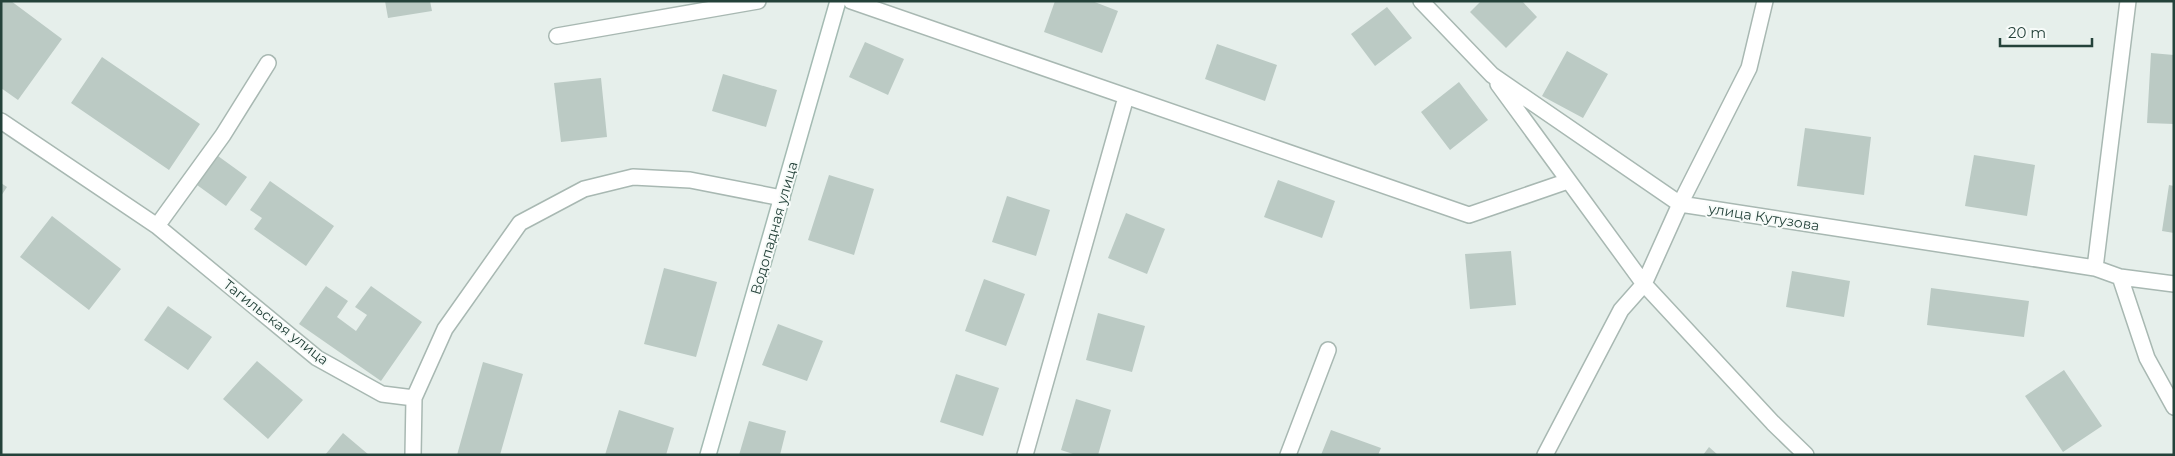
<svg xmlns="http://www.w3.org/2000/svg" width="2175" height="456" font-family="Montserrat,sans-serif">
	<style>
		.building { fill: #bbcac4 }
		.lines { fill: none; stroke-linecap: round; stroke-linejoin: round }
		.street-casing { stroke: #a8b8b2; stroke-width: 18 }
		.secondary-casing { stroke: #a4bbb3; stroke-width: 18 }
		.street { stroke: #fff; stroke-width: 15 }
		.secondary { stroke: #fff; stroke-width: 15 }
		.labels { text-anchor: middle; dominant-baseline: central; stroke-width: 4; stroke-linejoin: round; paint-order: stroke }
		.street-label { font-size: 14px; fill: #24423a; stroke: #f7fbf9 }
	</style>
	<rect width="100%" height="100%" fill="#e6efeb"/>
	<!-- building -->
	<path class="building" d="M 1,1 L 11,1 L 62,39 L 18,100 L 1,88 Z
		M 385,1 L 430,1 L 432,11 L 388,18 Z
		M 1055,1 L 1092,1 L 1118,11 L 1102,53 L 1044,32 Z
		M 1481,1 L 1522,1 L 1537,17 L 1506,48 L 1470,12 Z
		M 1387,7 L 1412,38 L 1375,66 L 1351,34 Z
		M 865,42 L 904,59 L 888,95 L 849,77 Z
		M 1217,44 L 1277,65 L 1265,101 L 1205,79 Z
		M 1567,51 L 1608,74 L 1583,118 L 1542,96 Z
		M 2151,53 L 2174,55 L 2174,124 L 2147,123 Z
		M 102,57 L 200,124 L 169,170 L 71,103 Z
		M 723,74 L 777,90 L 766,127 L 712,111 Z
		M 601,78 L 607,137 L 561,142 L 554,83 Z
		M 1459,82 L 1488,120 L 1450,150 L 1421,112 Z
		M 1805,128 L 1871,137 L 1864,195 L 1797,186 Z
		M 1974,155 L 2035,165 L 2027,216 L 1965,206 Z
		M 218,156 L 247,177 L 226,206 L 197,185 Z
		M 829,175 L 874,189 L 854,255 L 808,240 Z
		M 1278,180 L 1335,201 L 1322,238 L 1264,217 Z
		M 270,181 L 334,226 L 306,266 L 254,229 L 262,218 L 250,210 Z
		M 1,183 L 7,187 L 1,196 Z
		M 2169,185 L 2174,186 L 2174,233 L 2162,231 Z
		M 1007,196 L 1050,210 L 1036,256 L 992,242 Z
		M 1126,213 L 1165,229 L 1147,274 L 1108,258 Z
		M 52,216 L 121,269 L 89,310 L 20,257 Z
		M 1511,251 L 1516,305 L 1470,309 L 1465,254 Z
		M 664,268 L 717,282 L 696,357 L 644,344 Z
		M 1792,271 L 1850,281 L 1844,317 L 1786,307 Z
		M 984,279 L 1025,294 L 1006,346 L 965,331 Z
		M 326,286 L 348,301 L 337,317 L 356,331 L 367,315 L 355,307 L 371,286 L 422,322 L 381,381 L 299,324 Z
		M 1931,288 L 2029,301 L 2024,337 L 1927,325 Z
		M 168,306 L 212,337 L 188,370 L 144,340 Z
		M 1098,313 L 1145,326 L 1132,372 L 1086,360 Z
		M 778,324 L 823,341 L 807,381 L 762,365 Z
		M 257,361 L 303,400 L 268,439 L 223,399 Z
		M 483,362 L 523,374 L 500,455 L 457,455 Z
		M 2064,370 L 2102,426 L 2063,452 L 2025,396 Z
		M 956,374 L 999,388 L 983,436 L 940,422 Z
		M 1076,399 L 1111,410 L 1098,455 L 1076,455 L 1061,450 Z
		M 619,410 L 674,428 L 666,455 L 605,455 Z
		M 749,421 L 786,431 L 780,455 L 739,455 Z
		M 1331,430 L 1381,448 L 1378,455 L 1321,455 Z
		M 343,433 L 369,455 L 325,455 Z
		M 1709,447 L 1718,455 L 1703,455 Z"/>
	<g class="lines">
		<defs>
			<path id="street" d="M 851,1 L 1469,215 L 1568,181
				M 1421,1 L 1492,75 L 1680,204 L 2095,268 L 2120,277 L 2174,284
				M 557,36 L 758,1
				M 1498,84 L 1644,284 L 1773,423 L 1806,455
				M 1,121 L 157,226 L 317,358 L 382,394 L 414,398 L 445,329 L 520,223 L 584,189 L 633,177 L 690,180 L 782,198
				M 157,226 L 223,135 L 268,63
				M 2095,268 L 2128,1
				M 2120,277 L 2147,358 L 2174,407
				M 413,455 L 414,398
				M 1025,455 L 1126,97
				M 1288,455 L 1328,350
				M 1545,455 L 1621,310 L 1644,284 L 1680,204 L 1749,68 L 1765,1"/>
			<path id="secondary" d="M 708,455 L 838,1"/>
		</defs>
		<!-- street casing -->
		<use href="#street" class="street-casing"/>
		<!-- secondary casing -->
		<use href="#secondary" class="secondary-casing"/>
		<!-- street -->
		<use href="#street" class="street"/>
		<!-- secondary -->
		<use href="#secondary" class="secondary"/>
	</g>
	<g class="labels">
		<!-- street labels -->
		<g class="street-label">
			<text transform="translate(1764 217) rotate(9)">улица Кутузова</text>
			<text transform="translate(774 228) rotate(-74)">Водопадная улица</text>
			<text transform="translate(276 322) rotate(38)">Тагильская улица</text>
		</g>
	</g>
	<!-- border -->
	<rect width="2175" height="456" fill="none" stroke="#24423a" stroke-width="5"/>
	<!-- scale -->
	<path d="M2000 38v8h92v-8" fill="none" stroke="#24423a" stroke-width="2.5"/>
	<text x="2008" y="38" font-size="15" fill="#24423a" stroke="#f7fbf9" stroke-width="4" paint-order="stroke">20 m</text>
</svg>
